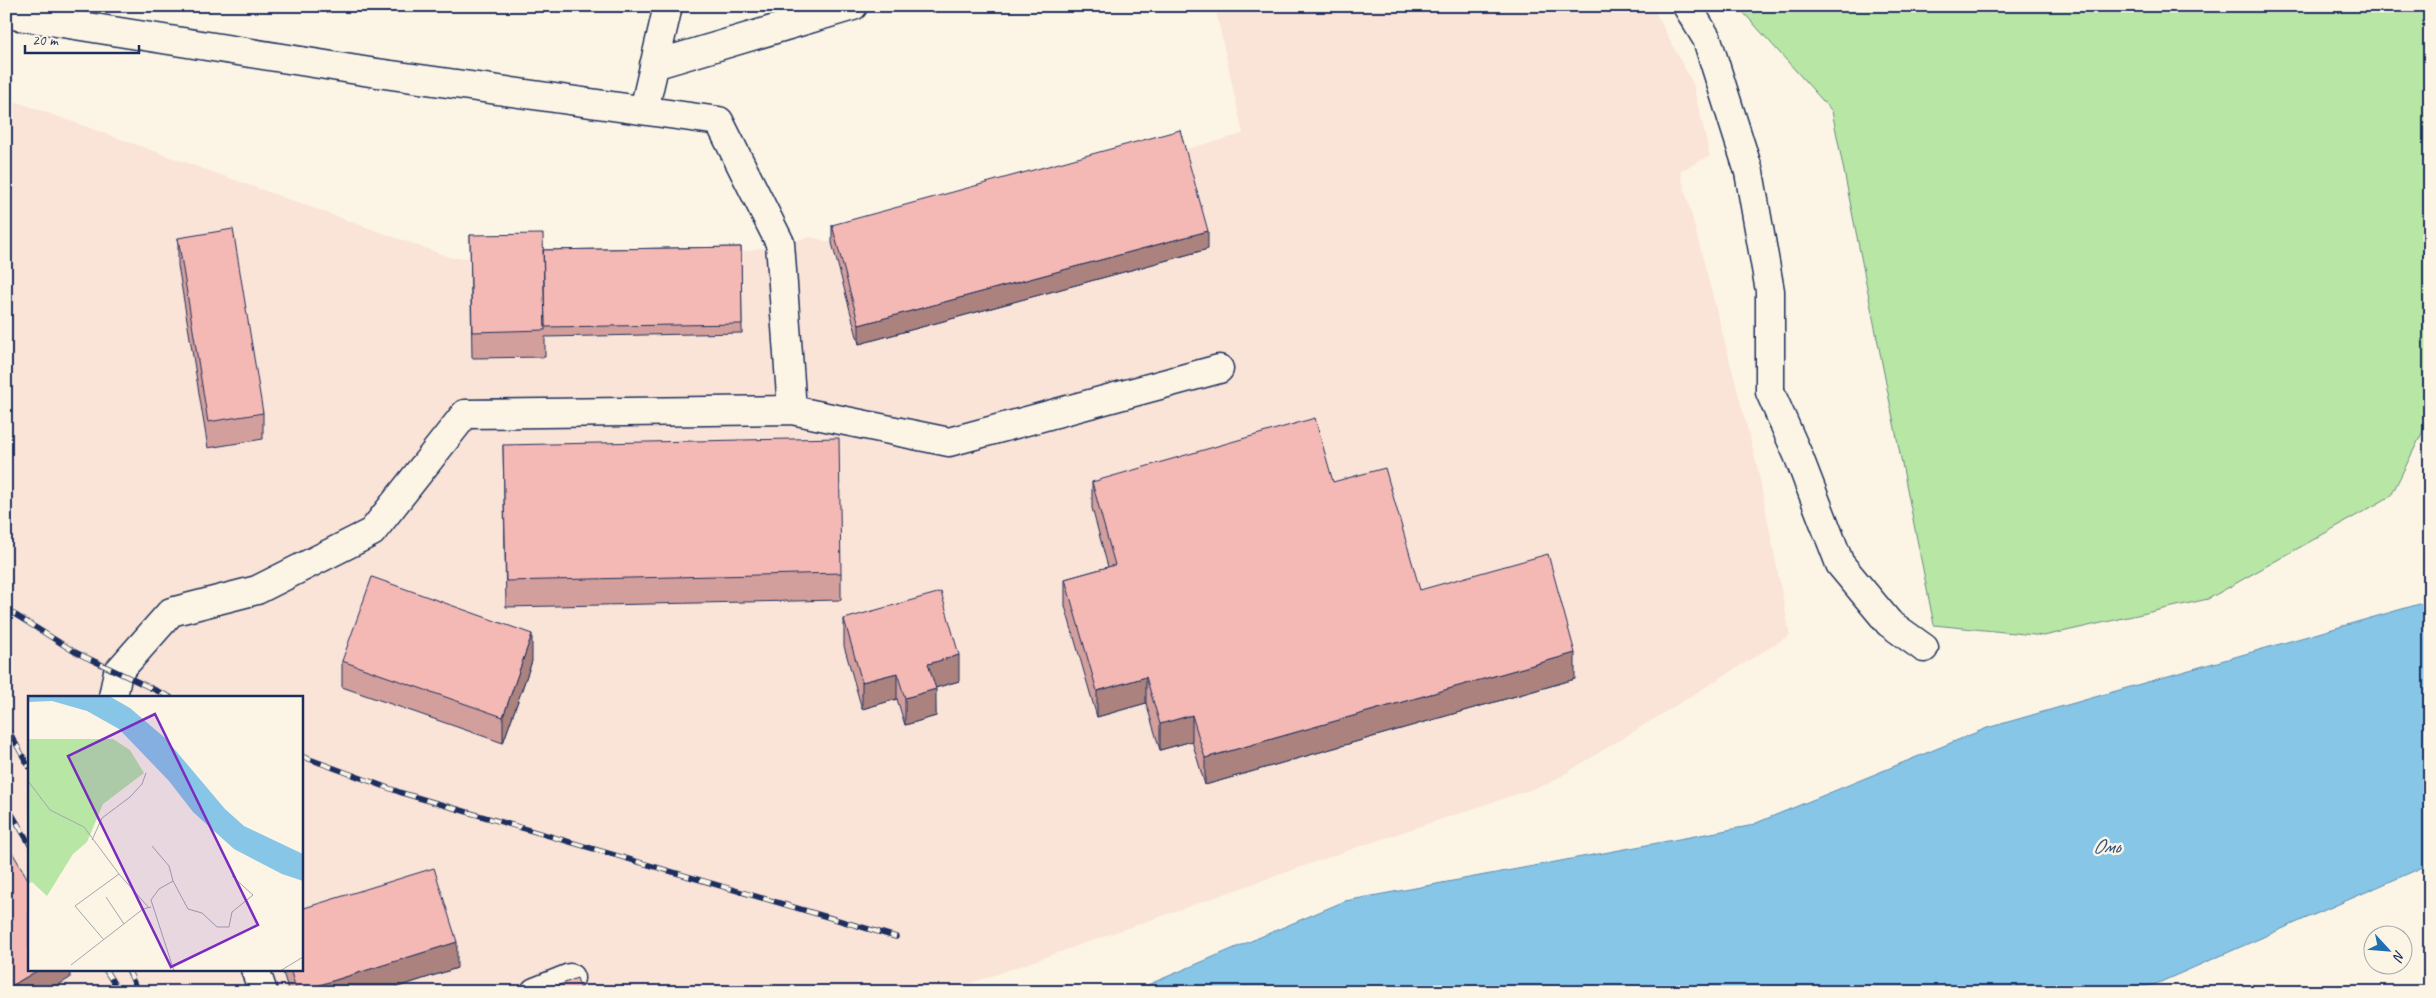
<svg xmlns="http://www.w3.org/2000/svg" width="2436" height="998" font-family="Caveat,sans-serif">
	<style>
		.built { fill: #fae3d7; fill-rule: evenodd }
		.green { fill: #b7e6a5; stroke: #698a82 }
		.water { fill: #87c6e7; stroke: #5c8ab0 }
		.lines { fill: none; stroke-linecap: round; stroke-linejoin: round }
		.minor-casing { stroke: #1b2f5e; stroke-width: 31 }
		.minor { stroke: #fcf5e5; stroke-width: 28 }
		.rail-casing { stroke: #1b2f5e; stroke-width: 5.5 }
		.rail { stroke: #fcf5e5; stroke-width: 4; stroke-dasharray: 11; stroke-linecap: butt }
		.wall { fill: #d39f9c; stroke: #1b2f5e }
		.shaded-wall { fill: #ac827f; stroke: #1b2f5e }
		.building { fill: #f5b9b5; stroke: #1b2f5e }
		.labels { text-anchor: middle; dominant-baseline: central; stroke-width: 5; stroke-linejoin: round; paint-order: stroke }
		.water-label { font-size: 21px; font-style: italic; fill: #365580; stroke: #fcf5e5 }
		.inset-road { fill: none; stroke: #a2a6af; stroke-width: 1 }
		.view { fill: #7b2cbf; fill-opacity: 0.15; stroke: #7b2cbf; stroke-width: 2.5 }
		.inset-edge { fill: none; stroke: #1b2f5e; stroke-width: 2.5 }
	</style>
	<rect width="100%" height="100%" fill="#fcf5e5"/>
	<filter id="ink" filterUnits="userSpaceOnUse"><feTurbulence type="fractalNoise" baseFrequency=".02" numOctaves="2"/><feDisplacementMap in="SourceGraphic" scale="10" xChannelSelector="R" yChannelSelector="G"/><feConvolveMatrix kernelMatrix="1 2 1 2 8 2 1 2 1" color-interpolation-filters="sRGB"/></filter>
	<g filter="url(#ink)">
		<!-- built -->
		<path class="built" d="M 1215,6 L 1652,6 L 1693,84 L 1710,156 L 1680,171 L 1757,465 L 1790,635 L 1550,783 L 1355,848 L 946,992 L 6,992 L 6,98 L 452,258 L 749,251 L 811,237 L 832,243 L 1243,134 ZM 29,697 L 301,697 L 301,969 L 29,969 Z"/>
		<!-- green -->
		<path class="green" d="M 1736,6 L 2430,6 L 2430,417 L 2391,496 L 2208,599 L 2044,636 L 1934,625 L 1832,111 L 1743,12 Z"/>
		<!-- water -->
		<path class="water" d="M 2430,601 L 2430,864 L 2156,984 L 2123,992 L 1131,992 L 1345,901 L 1749,826 L 1987,728 Z"/>
		<g class="lines">
			<defs>
				<path id="minor" d="M 1687,6 L 1707,39 L 1749,172 L 1770,291 L 1770,392 L 1798,455 L 1840,564 L 1889,623 L 1924,648
					M 6,14 L 370,72 L 719,121 L 780,243 L 792,410 L 465,414 L 372,532 L 257,590 L 171,612 L 118,672 L 113,697
					M 654,65 L 853,6
					M 644,110 L 668,6
					M 792,410 L 949,442 L 1219,369
					M 255,969 L 263,992
					M 535,992 L 570,978"/>
			</defs>
			<!-- minor casing -->
			<use href="#minor" class="minor-casing"/>
			<!-- minor -->
			<use href="#minor" class="minor"/>
			<defs>
				<path id="rail" d="M 6,609 L 75,652 L 170,697
					M 6,726 L 29,767
					M 301,756 L 402,793 L 896,937
					M 6,804 L 29,843
					M 105,969 L 119,992
					M 128,969 L 138,992"/>
			</defs>
			<!-- rail casing -->
			<use href="#rail" class="rail-casing"/>
			<!-- rail -->
			<use href="#rail" class="rail"/>
		</g>
		<!-- wall -->
		<path class="wall" d="M 832,225 L 1208,249 L 859,344 L 832,243 Z
			M 470,235 L 543,250 L 741,247 L 742,333 L 545,337 L 545,357 L 472,358 Z
			M 178,238 L 263,413 L 263,439 L 208,448 L 178,265 Z
			M 503,445 L 841,573 L 841,600 L 506,607 Z
			M 1092,482 L 1333,482 L 1420,590 L 1575,679 L 1205,785 L 1192,741 L 1160,750 L 1146,703 L 1097,717 L 1065,606 L 1065,579 L 1108,567 L 1092,508 Z
			M 844,619 L 959,681 L 935,688 L 936,716 L 905,725 L 897,699 L 862,709 L 844,646 Z
			M 342,661 L 532,661 L 503,743 L 342,687 Z
			M 457,968 L 382,992 L 289,992 L 282,969 Z"/>
		<!-- shaded-wall -->
		<path class="shaded-wall" d="M 1208,231 L 1208,249 L 859,344 L 859,325 Z
			M 532,634 L 532,661 L 503,743 L 503,717 Z
			M 1575,653 L 1575,679 L 1205,785 L 1205,758 Z
			M 959,655 L 959,681 L 928,690 L 928,664 Z
			M 897,673 L 897,699 L 862,709 L 862,682 Z
			M 1146,677 L 1146,703 L 1097,717 L 1097,691 Z
			M 936,689 L 936,716 L 905,725 L 905,698 Z
			M 1192,715 L 1192,741 L 1160,750 L 1160,724 Z
			M 457,942 L 457,968 L 382,992 L 297,992 Z
			M 40,969 L 70,969 L 70,978 L 47,992 L 6,992 L 6,989 Z"/>
		<!-- building -->
		<path class="building" d="M 1180,130 L 1208,231 L 859,325 L 832,225 Z
			M 233,229 L 263,413 L 208,422 L 178,238 Z
			M 543,234 L 545,330 L 472,332 L 470,235 Z
			M 741,247 L 742,324 L 545,327 L 543,250 Z
			M 1315,418 L 1333,482 L 1385,468 L 1420,590 L 1548,554 L 1575,653 L 1205,758 L 1192,715 L 1160,724 L 1146,677 L 1097,691 L 1065,579 L 1115,565 L 1092,482 Z
			M 839,438 L 841,573 L 506,581 L 503,445 Z
			M 372,577 L 532,634 L 503,717 L 342,661 Z
			M 941,592 L 959,655 L 928,664 L 936,689 L 905,698 L 897,673 L 862,682 L 844,619 Z
			M 6,842 L 29,881 L 29,969 L 40,969 L 6,989 Z
			M 434,868 L 457,942 L 297,992 L 290,969 L 301,969 L 301,909 Z
			M 577,978 L 582,992 L 542,992 Z"/>
	</g>
	<g class="labels">
		<!-- water labels -->
		<g class="water-label">
			<text x="2106" y="846">Омь</text>
		</g>
	</g>
	<!-- overview -->
	<g transform="translate(28 696)">
		<rect width="275" height="275" fill="#fcf5e5"/>
		<path d="M 0,43 L 85,43 L 102,54 L 116,77 L 75,108 L 59,146 L 45,158 L 19,200 L 4,186 L 0,188 Z" fill="#b7e6a5"/>
		<path d="M 0,0 L 81,0 L 102,12 L 137,42 L 197,113 L 216,130 L 275,158 L 275,185 L 254,178 L 206,153 L 165,116 L 141,85 L 91,33 L 59,15 L 24,5 L 0,6 Z" fill="#87c6e7"/>
		<path class="inset-road" d="M 0,85 L 22,114 L 56,131 L 91,178M 64,144 L 74,122 L 102,101 L 114,88 L 118,77M 124,150 L 141,170 L 145,185M 78,201 L 96,228M 76,244 L 47,210 L 91,178 L 121,212M 43,269 L 115,213 L 123,211M 146,275 L 123,204 L 131,193 L 145,185 L 160,213 L 174,217 L 189,231 L 201,231 L 204,216 L 225,199 L 204,180M 252,275 L 275,261"/>
		<path class="view" d="M 127,18 L 230,229 L 143,271 L 40,60 Z"/>
		<rect width="275" height="275" class="inset-edge"/>
	</g>
	<!-- margin -->
	<rect width="2436" height="998" fill="none" stroke="#fcf5e5" stroke-width="25"/>
	<rect x="12" y="12" width="2411" height="973" fill="none" stroke="#1b2f5e" stroke-width="2" filter="url(#ink)"/>
	<!-- north arrow -->
	<g transform="translate(2388 950) rotate(116)"><circle r="24" fill="#fcf5e5" stroke="#a2a6af"/>
	<path d="M0-4L9 19L0 12L-9 19Z" fill="#1f6fb2"/>
	<text y="-8" font-size="14" font-weight="bold" text-anchor="middle" fill="#1b2f5e">N</text>
	</g>
	<!-- scale -->
	<path d="M25 45v8h114v-8" fill="none" stroke="#1b2f5e" stroke-width="2.5"/>
	<text x="32" y="45" font-size="15" fill="#1b2f5e" stroke="#fcf5e5" stroke-width="4" paint-order="stroke">20 m</text>
</svg>
